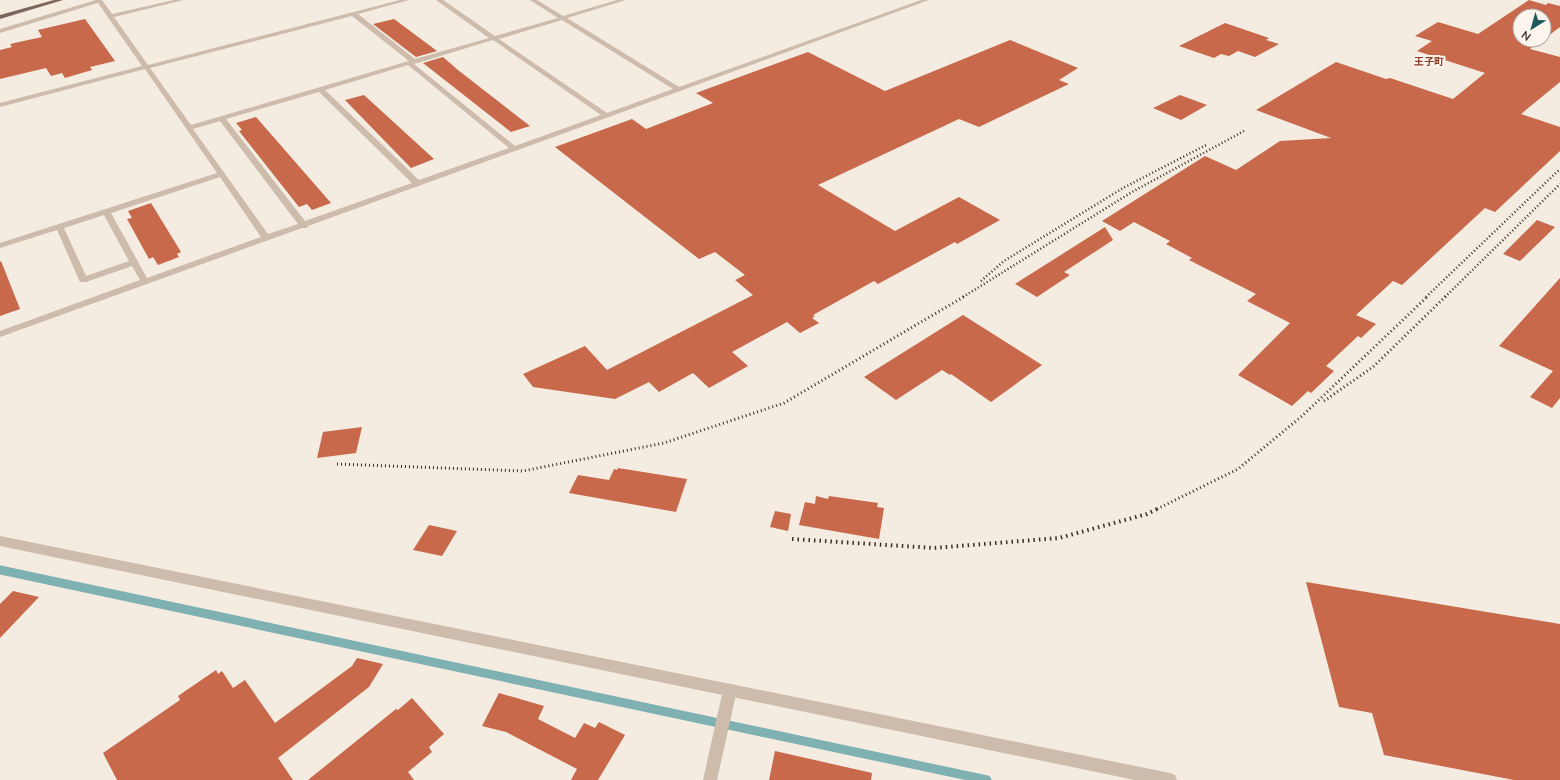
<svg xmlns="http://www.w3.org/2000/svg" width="1560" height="780" font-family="'Nunito Sans','Noto Sans JP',sans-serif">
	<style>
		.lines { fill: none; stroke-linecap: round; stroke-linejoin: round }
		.stream { stroke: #7fb0b2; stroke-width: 9 }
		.building { fill: #c8694b }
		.minor { fill: #cdbbac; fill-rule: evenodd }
		.tertiary { fill: #cdbbac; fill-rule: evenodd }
		.primary { fill: #7d675c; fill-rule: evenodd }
		.rail-far2 { stroke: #3b302b; stroke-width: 2.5; stroke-dasharray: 1 2.5; stroke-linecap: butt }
		.rail-far1 { stroke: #3b302b; stroke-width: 3; stroke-dasharray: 1 3; stroke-linecap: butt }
		.rail { stroke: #3b302b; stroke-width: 4; stroke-dasharray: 1.5 4; stroke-linecap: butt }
		.labels { text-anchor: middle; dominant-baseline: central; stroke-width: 4; stroke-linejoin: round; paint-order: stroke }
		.far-quarter-label { font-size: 10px; font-weight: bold; fill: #8c3b22; stroke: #fbf5ee }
	</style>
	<rect width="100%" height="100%" fill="#f4ebe1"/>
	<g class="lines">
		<!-- stream -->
		<path class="stream" d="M 0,570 L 987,780"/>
	</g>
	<!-- building -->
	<path class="building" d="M 1529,0 L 1546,5 L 1548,3 L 1560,6 L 1560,27 L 1544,39 L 1544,16 L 1520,16 L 1520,40 L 1542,40 L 1530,49 L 1560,57 L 1560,82 L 1521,114 L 1560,127 L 1560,151 L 1495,212 L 1485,208 L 1402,285 L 1393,281 L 1356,315 L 1376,324 L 1361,338 L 1358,336 L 1326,366 L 1334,371 L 1311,393 L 1308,391 L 1292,406 L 1238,375 L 1290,323 L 1247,301 L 1256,294 L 1189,260 L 1192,258 L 1166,244 L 1170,241 L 1134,222 L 1120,231 L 1102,221 L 1205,156 L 1236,170 L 1280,141 L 1331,138 L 1256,110 L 1336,62 L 1386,79 L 1390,78 L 1453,99 L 1485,73 L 1417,51 L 1432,41 L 1415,36 L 1438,22 L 1478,34 Z
		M 85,19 L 115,61 L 90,67 L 92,70 L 65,78 L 62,73 L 51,76 L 46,68 L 0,79 L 0,50 L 12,47 L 10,44 L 42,37 L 38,30 Z
		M 394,19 L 429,45 L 437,51 L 416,57 L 373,24 Z
		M 1225,23 L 1269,38 L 1266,40 L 1279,44 L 1255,57 L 1238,51 L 1229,56 L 1221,54 L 1214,58 L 1179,46 Z
		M 1010,40 L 1078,68 L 1059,80 L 1069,84 L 979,127 L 959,119 L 818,185 L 895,231 L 959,197 L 1000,220 L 957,244 L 955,242 L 878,284 L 874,281 L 813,315 L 815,316 L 812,318 L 819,323 L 800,333 L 787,322 L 732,352 L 748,366 L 709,388 L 693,373 L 659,392 L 649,382 L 615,399 L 533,387 L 523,374 L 585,346 L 607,370 L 753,295 L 735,280 L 745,275 L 715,252 L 699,259 L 555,147 L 632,119 L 646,129 L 713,103 L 696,93 L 808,52 L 885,91 Z
		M 443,57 L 458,70 L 530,126 L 511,132 L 423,63 Z
		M 364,95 L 434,159 L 411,168 L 345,100 Z
		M 1180,95 L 1207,105 L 1181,120 L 1153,108 Z
		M 256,117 L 331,203 L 312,210 L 307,204 L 299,207 L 239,131 L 242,130 L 236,123 Z
		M 151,203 L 181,252 L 177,254 L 179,257 L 158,265 L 153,257 L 149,259 L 127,219 L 132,218 L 128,211 Z
		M 1537,220 L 1555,227 L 1520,261 L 1503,254 Z
		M 1105,227 L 1113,240 L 1064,272 L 1070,275 L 1037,297 L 1015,284 Z
		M 1,261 L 20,309 L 0,316 L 0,262 Z
		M 1560,278 L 1560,398 L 1552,408 L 1530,397 L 1553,371 L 1499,346 Z
		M 963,315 L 1042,365 L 991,402 L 951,374 L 950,375 L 942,370 L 896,400 L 864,377 Z
		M 362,427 L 356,453 L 317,458 L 323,432 Z
		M 618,468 L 687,479 L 676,512 L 569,493 L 578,475 L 609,480 L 614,469 L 617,470 Z
		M 816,496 L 828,499 L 829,496 L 878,503 L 877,507 L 884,508 L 879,539 L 799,525 L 805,502 L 815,504 Z
		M 775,511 L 791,514 L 788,531 L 770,527 Z
		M 429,525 L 457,531 L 442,556 L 413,550 Z
		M 1306,582 L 1560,624 L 1560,780 L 1514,780 L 1384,755 L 1372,713 L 1339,707 Z
		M 13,591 L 39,597 L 0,638 L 0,604 Z
		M 357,658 L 383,664 L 369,687 L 278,758 L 293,780 L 117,780 L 103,753 L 180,700 L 178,696 L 216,670 L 218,674 L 222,671 L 233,688 L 245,680 L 275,723 L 352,666 Z
		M 499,693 L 544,706 L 538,719 L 575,738 L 584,723 L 595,728 L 599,722 L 625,735 L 598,780 L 571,780 L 577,769 L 506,732 L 482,726 Z
		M 412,698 L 444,734 L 429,747 L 432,752 L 408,772 L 414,780 L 308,780 L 396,709 L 398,710 Z
		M 775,751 L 872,773 L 871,780 L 769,780 Z"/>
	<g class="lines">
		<!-- minor -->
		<path class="minor" d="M 96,0 L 102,0 L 112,14 L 174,0 L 184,0 L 114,17 L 148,65 L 400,0 L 409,0 L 358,14 L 415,59 L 489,38 L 436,0 L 443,0 L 495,36 L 558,18 L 530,0 L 537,0 L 563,16 L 617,0 L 626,0 L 567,18 L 679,87 L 921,0 L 929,0 L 609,117 L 308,226 L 307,228 L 302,228 L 0,337 L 0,331 L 140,280 L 132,266 L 86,282 L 80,282 L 57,230 L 0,248 L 0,243 L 217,173 L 145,69 L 0,107 L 0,103 L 142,66 L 98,3 L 0,33 L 0,29 ZM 352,16 L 409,61 L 191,125 L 150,68 ZM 562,20 L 673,89 L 607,113 L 499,39 ZM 493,40 L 601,115 L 515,146 L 414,64 ZM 408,65 L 509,148 L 419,180 L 325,90 ZM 319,92 L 412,183 L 305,221 L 226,119 ZM 220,121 L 298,224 L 268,234 L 193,129 ZM 220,177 L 261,237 L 147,278 L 111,213 ZM 104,215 L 129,261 L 86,276 L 64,228 Z
			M 730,684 L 735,685 L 737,690 L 717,780 L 703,780 L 723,690 L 725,685 Z"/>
		<!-- tertiary -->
		<path class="tertiary" d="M 0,536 L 1170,773 L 1175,775 L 1177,780 L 1135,780 L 0,546 Z"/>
		<!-- primary -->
		<path class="primary" d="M 54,0 L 63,0 L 0,19 L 0,15 Z"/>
		<!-- rail-far2 -->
		<path class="rail-far2" d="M 981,281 L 1004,261 L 1123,188 L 1208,144
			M 963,297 L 1132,192 L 1244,131
			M 1426,297 L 1560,169
			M 1445,297 L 1560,184"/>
		<!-- rail-far1 -->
		<path class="rail-far1" d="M 1324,401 L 1373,367 L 1446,296
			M 337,464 L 523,471 L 664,443 L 784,403 L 965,296
			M 1157,509 L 1238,469 L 1302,416 L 1428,296"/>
		<!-- rail -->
		<path class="rail" d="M 792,539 L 934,548 L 1059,538 L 1147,514 L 1159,508"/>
	</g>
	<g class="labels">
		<!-- far-quarter labels -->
		<g class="far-quarter-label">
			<text x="1429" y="62">王子町</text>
		</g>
	</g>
	<!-- north arrow -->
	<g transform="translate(1532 28) rotate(217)"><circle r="19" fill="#fbf5ee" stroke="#aea6a0"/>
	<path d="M0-3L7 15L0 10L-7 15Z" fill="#1f5a5e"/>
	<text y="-6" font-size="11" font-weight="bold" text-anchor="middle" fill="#3b302b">N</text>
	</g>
</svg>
